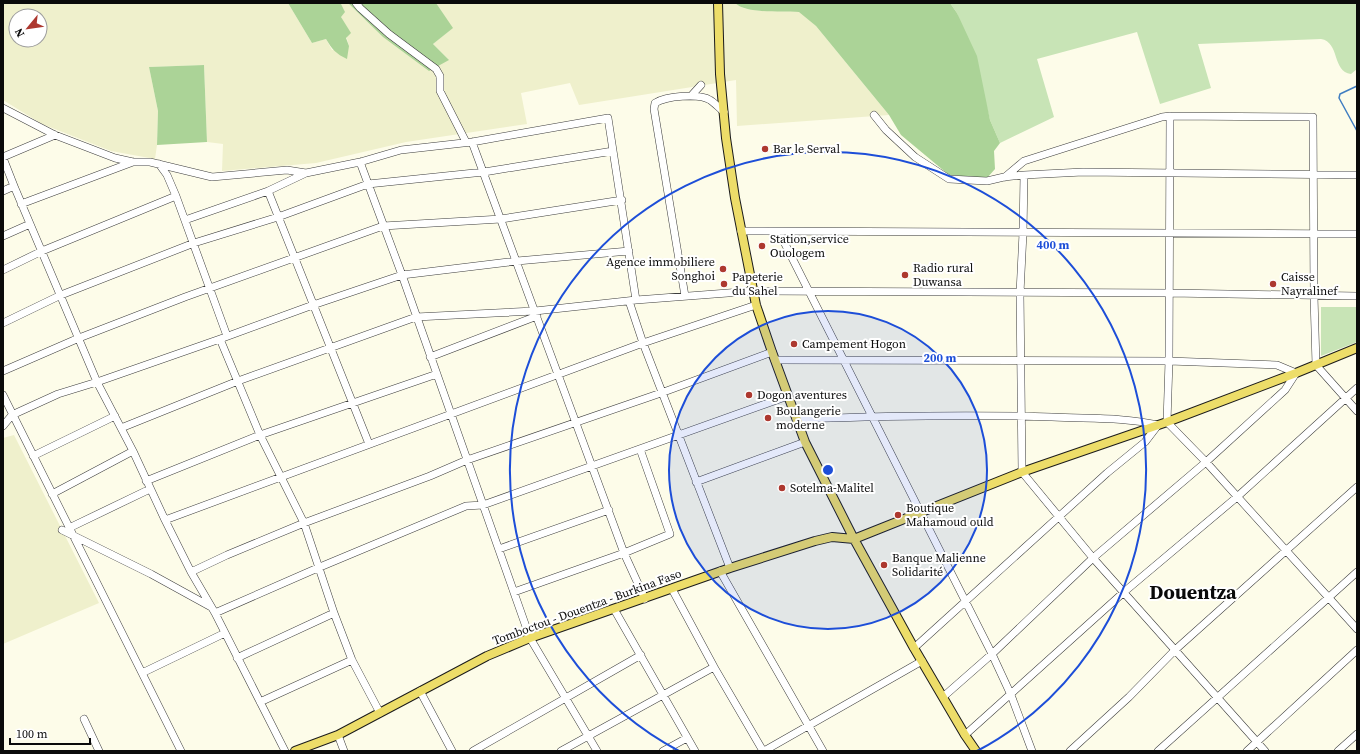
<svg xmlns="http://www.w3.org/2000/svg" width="1360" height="754" font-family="'Source Serif 4',serif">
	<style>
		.farmland { fill: #eff0cc; fill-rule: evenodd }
		.green { fill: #c8e4b6 }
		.forest { fill: #abd397 }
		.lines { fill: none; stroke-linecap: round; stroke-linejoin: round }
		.stream { stroke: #3f7dc1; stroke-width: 1.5 }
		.minor-casing { stroke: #3d3d3d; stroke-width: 8 }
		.major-casing { stroke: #1b1b1b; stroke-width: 10 }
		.minor { stroke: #fff; stroke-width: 7 }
		.major { stroke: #eddd69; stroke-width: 8 }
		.ring { fill: none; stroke: #1d4ed8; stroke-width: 2 }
		.poi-dot { fill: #ad382f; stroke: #fff; stroke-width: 1.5 }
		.labels { text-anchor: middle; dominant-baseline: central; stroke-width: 4; stroke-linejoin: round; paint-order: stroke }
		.poi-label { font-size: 12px; fill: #0a0a0a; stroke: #fff; text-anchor: start }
		.street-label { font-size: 12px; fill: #0a0a0a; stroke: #fff }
		.town-label { font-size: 20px; font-weight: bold; fill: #0a0a0a; stroke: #fff }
		.centre { fill: #1d4ed8; stroke: #fff; stroke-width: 2 }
		.ring-label { font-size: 12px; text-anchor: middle; font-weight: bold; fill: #1d4ed8; stroke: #fff; stroke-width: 4; stroke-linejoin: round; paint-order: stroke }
	</style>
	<rect width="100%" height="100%" fill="#fdfce9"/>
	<!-- farmland -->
	<path class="farmland" d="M 3,3 L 288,3 L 312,43 L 326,39 L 332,50 L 349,46 L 341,17 L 341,4 L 348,3 L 383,37 L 448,59 L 433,44 L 452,28 L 436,3 L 735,3 L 743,8 L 761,11 L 799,11 L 816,26 L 889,115 L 737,126 L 736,80 L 579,105 L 570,83 L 521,93 L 527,124 L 406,142 L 316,163 L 222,171 L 223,144 L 207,142 L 204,65 L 149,67 L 158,111 L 157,145 L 155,159 L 111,151 L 42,124 L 3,100 ZM 16,16 L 40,16 L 40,40 L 16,40 Z
		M 14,435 L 99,603 L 3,644 L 3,438 Z"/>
	<!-- green -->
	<path class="green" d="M 950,3 L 1357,3 L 1357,69 L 1351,74 C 1332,72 1340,42 1321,39 L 1198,44 L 1211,88 L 1160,104 L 1137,32 L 1037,59 L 1054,117 L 1000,143 L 990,120 L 985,100 L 957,13 Z
		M 1321,307 L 1357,307 L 1357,342 L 1321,356 Z"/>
	<!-- forest -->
	<path class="forest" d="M 288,3 L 344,3 L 341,4 L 345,12 L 341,17 L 351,33 L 346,38 L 349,46 L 347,59 C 336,54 332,49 326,39 L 312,43 Z
		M 348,3 L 436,3 L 453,28 L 433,44 L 449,60 L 429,71 L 383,37 Z
		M 735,3 L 950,3 L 957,13 L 977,56 L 990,120 L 1000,143 L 994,151 L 995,169 L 987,178 L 949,175 L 901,135 L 889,115 L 816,26 L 799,12 C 783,11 746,14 735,3 Z
		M 204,65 L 207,142 L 157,145 L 158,111 L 149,67 Z"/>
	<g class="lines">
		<!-- stream -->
		<path class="stream" d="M 1357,86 L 1340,94 L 1339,98 L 1357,131"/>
		<defs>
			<path id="minor" d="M 356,3 L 360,8 L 389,34 L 436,69 L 440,76 L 440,91 L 466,142
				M 691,96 L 701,85
				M 3,108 L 55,135 L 115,158 L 133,162 L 150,162 L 212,177 L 287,170 L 306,173
				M 874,115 L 886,130 L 915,157 L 949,179 L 987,181 L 1004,177 L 1024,175 L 1083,172 L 1357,175
				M 472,142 L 624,553 L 645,599
				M 3,157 L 55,135
				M 3,158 L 14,186 L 97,382 L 133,451 L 165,520 L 191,572 L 215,613 L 285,751
				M 360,162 L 402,275 L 530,638 L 597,751
				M 159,164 L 167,175 L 176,196 L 227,336
				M 1024,175 L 1023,233 L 1020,293 L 1022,472 L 1093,558 L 1265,751
				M 1005,177 L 1024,161 L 1162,117 L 1170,116
				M 3,191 L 14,186
				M 268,191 L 369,444
				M 21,204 L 133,162
				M 185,220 L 268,191 L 306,173 L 360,162 L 401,150 L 472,142 L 608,118 L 636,300
				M 741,231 L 1357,234
				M 779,232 L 992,654 L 1011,695 L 1032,751
				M 3,236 L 30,224
				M 3,270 L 42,251 L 176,196
				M 685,296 L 654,109 L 655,103 C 666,96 699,93 710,100 C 715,103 719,108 724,112
				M 629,301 L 643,343 L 730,568
				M 3,323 L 61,295 L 194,243 L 278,217 L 368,184 L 484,172 L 613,151
				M 220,339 L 260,435 L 304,523 L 334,613 L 352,660 L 380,713
				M 430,357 L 537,316
				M 775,360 L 1169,361 L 1277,365 L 1296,373 L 1285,390 L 1206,462 L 1093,558 L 992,654 L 943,697
				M 3,371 L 79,338 L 185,297 L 383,226 L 501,219 L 622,200
				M 3,395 L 181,751
				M 1357,411 L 1316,365 L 1314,296 L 1313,117 L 1170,116 L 1169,361 L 1167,422 L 1206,462 L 1357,629
				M 796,419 C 881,416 967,414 1052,417 C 1087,419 1124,417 1158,425 L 1145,442 L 1107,473 L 914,648
				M 3,426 L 12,415 L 58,394 L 97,382 L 220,339 L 313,305 L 402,275 L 517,261 L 629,251
				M 121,428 L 238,381 L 416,317 L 535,311 L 636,300 L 754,291 L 1170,293 L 1357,296
				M 33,456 L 115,416
				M 146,481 L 260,435 L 437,374
				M 696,482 L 805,442
				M 52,494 L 133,451
				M 165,520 L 643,343 L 756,305
				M 69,528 L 150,489
				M 62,530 L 151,574 L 211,607
				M 499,549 L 609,510
				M 720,571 L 823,751
				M 191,572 L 227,555 L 304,523 L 430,476 L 467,460 L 661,393 L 772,352
				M 672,589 L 714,667 L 763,751
				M 514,592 L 624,553 L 670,534 L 640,449
				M 614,609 L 695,751
				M 215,613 L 320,567 L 466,506 L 483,505 L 788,396
				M 237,658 L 334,613
				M 142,673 L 225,633
				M 420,691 L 452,751
				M 260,702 L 352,660
				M 84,719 L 99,751
				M 338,735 L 344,751
				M 965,735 L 1124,592 L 1237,497 L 1357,388
				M 473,751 L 641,655
				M 561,751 L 714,667
				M 663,751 L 687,738
				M 764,751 L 922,661
				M 1070,751 L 1129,697 L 1175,650 L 1357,487
				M 1158,751 L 1357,572
				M 1247,751 L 1357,650
				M 1338,751 L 1357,734"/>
			<path id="major" d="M 718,3 L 720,74 L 726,138 L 735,198 L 756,305 L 772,352 L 805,442 L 854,539 L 914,648 L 965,735 L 976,751
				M 295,751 L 338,735 L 487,656 L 530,638 L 730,568 L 815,541 L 832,537 L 854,539 L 1022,472 L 1167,422 L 1296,373 L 1357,348"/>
		</defs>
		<!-- minor casing -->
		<use href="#minor" class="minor-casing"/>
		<!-- major casing -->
		<use href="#major" class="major-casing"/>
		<!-- minor -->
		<use href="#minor" class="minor"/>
		<!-- major -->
		<use href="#major" class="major"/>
	</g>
	<!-- distance rings -->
	<circle cx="828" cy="470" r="159" fill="#1d4ed8" fill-opacity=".12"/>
	<g class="ring">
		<circle cx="828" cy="470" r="159"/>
		<path d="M679 751A318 318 0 1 1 977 751"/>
	</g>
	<!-- markers -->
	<g class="poi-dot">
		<circle cx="765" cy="149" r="4"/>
		<circle cx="762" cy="246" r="4"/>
		<circle cx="723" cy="269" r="4"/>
		<circle cx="905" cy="275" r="4"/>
		<circle cx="724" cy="284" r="4"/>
		<circle cx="1273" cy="284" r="4"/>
		<circle cx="794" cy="344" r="4"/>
		<circle cx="749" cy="395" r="4"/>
		<circle cx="768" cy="418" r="4"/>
		<circle cx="782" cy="488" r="4"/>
		<circle cx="898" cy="515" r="4"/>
		<circle cx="884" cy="565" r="4"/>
	</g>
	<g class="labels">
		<!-- poi labels -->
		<g class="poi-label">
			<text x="773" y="149">Bar le Serval</text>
			<text x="770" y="239">Station,service<tspan x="770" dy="14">Ouologem</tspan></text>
			<text x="715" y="262" text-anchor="end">Agence immobiliere<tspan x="715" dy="14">Songhoi</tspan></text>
			<text x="913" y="268">Radio rural<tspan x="913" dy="14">Duwansa</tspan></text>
			<text x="732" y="277">Papeterie<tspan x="732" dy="14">du Sahel</tspan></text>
			<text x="1281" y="277">Caisse<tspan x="1281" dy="14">Nayralinef</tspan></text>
			<text x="802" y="344">Campement Hogon</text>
			<text x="757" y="395">Dogon aventures</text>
			<text x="776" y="411">Boulangerie<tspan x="776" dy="14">moderne</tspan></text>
			<text x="790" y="488">Sotelma-Malitel</text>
			<text x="906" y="508">Boutique<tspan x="906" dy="14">Mahamoud ould</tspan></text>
			<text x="892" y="558">Banque Malienne<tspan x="892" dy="14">Solidarité</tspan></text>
		</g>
		<!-- street labels -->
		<g class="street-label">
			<text transform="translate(587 607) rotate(-20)">Tomboctou - Douentza - Burkina Faso</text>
		</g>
		<!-- town labels -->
		<g class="town-label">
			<text x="1193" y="592">Douentza</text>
		</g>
	</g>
	<circle cx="828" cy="470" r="6" class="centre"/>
	<g class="ring-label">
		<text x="1053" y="249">400 m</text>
		<text x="940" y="362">200 m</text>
	</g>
	<!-- border -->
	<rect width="1360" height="754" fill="none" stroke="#0a0a0a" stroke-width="8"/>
	<!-- north arrow -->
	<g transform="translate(28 28) rotate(241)"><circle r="19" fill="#ffffff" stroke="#9d9d9d"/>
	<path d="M0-3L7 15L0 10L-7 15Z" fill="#ad382f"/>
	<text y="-6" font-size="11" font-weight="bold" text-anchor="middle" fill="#0a0a0a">N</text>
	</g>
	<!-- scale -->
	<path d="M10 738v6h80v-6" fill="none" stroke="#0a0a0a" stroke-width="2"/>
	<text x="16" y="738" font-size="12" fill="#0a0a0a" stroke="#ffffff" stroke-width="3" paint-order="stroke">100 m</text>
</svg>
